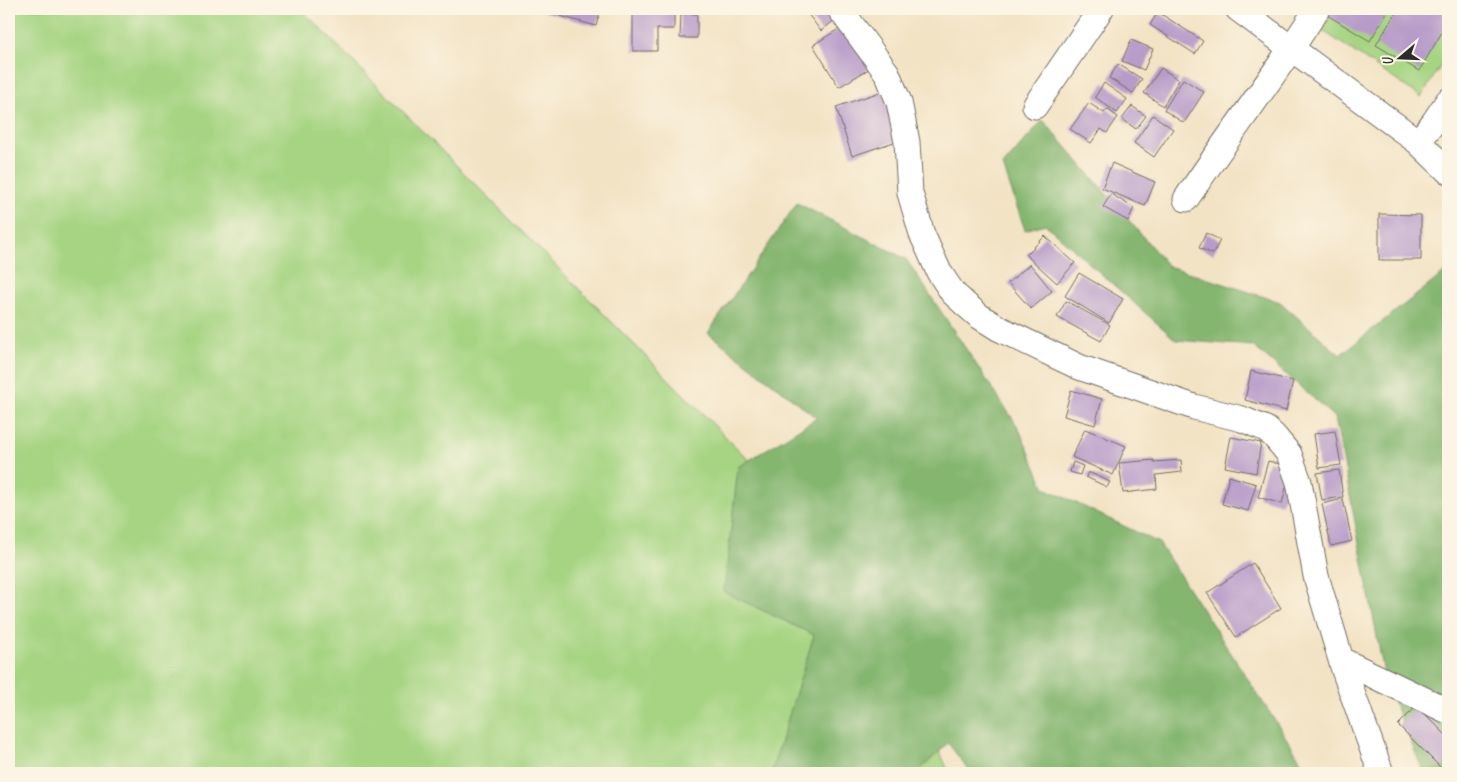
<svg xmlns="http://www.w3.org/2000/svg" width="1457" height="782" font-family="Caveat,sans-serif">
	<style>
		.green { fill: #a6d482; stroke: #688056 }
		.forest { fill: #84b670; stroke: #58704e }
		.building { fill: #b79bc9 }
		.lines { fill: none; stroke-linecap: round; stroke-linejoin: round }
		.minor-casing { stroke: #716b61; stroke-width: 27 }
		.minor { stroke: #fff; stroke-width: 25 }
	</style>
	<rect width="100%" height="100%" fill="#fcf5e5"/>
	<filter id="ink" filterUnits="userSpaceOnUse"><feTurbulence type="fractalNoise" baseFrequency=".02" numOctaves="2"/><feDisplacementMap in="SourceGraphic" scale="10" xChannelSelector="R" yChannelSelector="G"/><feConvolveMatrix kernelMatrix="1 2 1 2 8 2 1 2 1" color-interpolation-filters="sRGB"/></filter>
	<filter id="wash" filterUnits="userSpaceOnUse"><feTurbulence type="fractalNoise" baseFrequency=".0096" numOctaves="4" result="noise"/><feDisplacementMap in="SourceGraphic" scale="20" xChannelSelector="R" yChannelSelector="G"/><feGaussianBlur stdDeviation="1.12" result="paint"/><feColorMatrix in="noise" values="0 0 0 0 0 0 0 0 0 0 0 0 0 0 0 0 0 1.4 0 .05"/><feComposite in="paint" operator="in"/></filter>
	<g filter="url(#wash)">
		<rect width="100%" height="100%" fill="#f3e3c5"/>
		<!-- green -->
		<path class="green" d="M 9,9 L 301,9 L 865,577 L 949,773 L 9,773 Z
			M 1335,9 L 1448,9 L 1448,54 L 1421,97 L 1322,30 Z"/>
		<!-- forest -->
		<path class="forest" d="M 1043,120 L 1168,266 L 1280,302 L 1340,355 L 1448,270 L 1448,773 L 1424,773 L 1386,684 L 1335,417 L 1253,346 L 1176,340 L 1045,224 L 1025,230 L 1003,166 Z
			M 797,203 L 906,259 L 1018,427 L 1045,488 L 1159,543 L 1309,773 L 971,773 L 948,743 L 917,773 L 771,773 L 814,635 L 724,592 L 738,467 L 817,418 L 708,333 Z"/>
		<g id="blocks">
			<!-- building -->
			<path class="building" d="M 535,9 L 601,9 L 596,26 Z
				M 633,9 L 674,9 L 674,29 L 657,29 L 657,51 L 633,51 Z
				M 804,9 L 827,9 L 836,19 L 821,31 Z
				M 1331,9 L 1389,9 L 1370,41 L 1327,15 Z
				M 1398,9 L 1448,9 L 1448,22 L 1419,71 L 1376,45 Z
				M 1158,12 L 1203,41 L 1195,54 L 1150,25 Z
				M 681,14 L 697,14 L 697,38 L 680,38 Z
				M 845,25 L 872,67 L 839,87 L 813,45 Z
				M 1131,40 L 1153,49 L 1144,70 L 1122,61 Z
				M 1118,64 L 1142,79 L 1133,93 L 1109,78 Z
				M 1161,68 L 1179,80 L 1163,106 L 1144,93 Z
				M 1183,79 L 1204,92 L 1184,123 L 1164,110 Z
				M 1104,83 L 1127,99 L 1117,113 L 1095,97 Z
				M 883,91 L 900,140 L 852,156 L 836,107 Z
				M 1089,103 L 1104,113 L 1107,109 L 1118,117 L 1107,133 L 1101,129 L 1091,143 L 1070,129 Z
				M 1132,106 L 1146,116 L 1136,129 L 1122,119 Z
				M 1448,111 L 1448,135 L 1438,129 Z
				M 1153,115 L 1173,129 L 1154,157 L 1134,143 Z
				M 1112,163 L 1155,182 L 1145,206 L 1102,188 Z
				M 1111,194 L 1134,208 L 1128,221 L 1103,207 Z
				M 1379,214 L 1421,215 L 1421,260 L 1379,260 Z
				M 1206,233 L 1220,240 L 1213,254 L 1199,248 Z
				M 1045,236 L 1075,263 L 1057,283 L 1026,255 Z
				M 1030,264 L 1052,291 L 1031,309 L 1008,283 Z
				M 1079,273 L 1123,299 L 1109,323 L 1065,296 Z
				M 1066,301 L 1110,325 L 1101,341 L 1057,317 Z
				M 1251,371 L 1293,381 L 1286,411 L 1245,400 Z
				M 1071,390 L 1102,399 L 1095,425 L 1064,416 Z
				M 1085,429 L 1126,446 L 1113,475 L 1072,457 Z
				M 1335,431 L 1341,465 L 1319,468 L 1314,434 Z
				M 1231,437 L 1261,443 L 1256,473 L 1225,467 Z
				M 1154,460 L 1154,462 L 1181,460 L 1182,472 L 1156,475 L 1157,489 L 1123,493 L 1119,463 Z
				M 1268,461 L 1291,467 L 1282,504 L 1258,497 Z
				M 1073,462 L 1083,466 L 1080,475 L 1070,472 Z
				M 1339,470 L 1343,497 L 1322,500 L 1317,473 Z
				M 1088,472 L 1110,482 L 1107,487 L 1086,477 Z
				M 1229,476 L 1256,484 L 1248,511 L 1222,504 Z
				M 1343,499 L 1352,541 L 1331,546 L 1322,504 Z
				M 1253,563 L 1281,608 L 1236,637 L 1207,593 Z
				M 1417,706 L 1448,737 L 1448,761 L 1441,768 L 1398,725 Z"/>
		</g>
	</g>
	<g filter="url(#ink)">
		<use href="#blocks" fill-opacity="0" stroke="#716b61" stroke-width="1"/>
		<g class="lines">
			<defs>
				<path id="minor" d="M 840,9 L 887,73 L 899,102 L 907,142 L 910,193 L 922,234 L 939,272 L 953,293 L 965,304 L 979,316 L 998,328 L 1079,367 L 1194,407 L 1242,419 L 1266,429 L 1274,436 L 1289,454 L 1299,482 L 1316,576 L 1344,670 L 1381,773
					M 1238,9 L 1418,142 L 1448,171
					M 1035,106 L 1101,9
					M 1418,142 L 1434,122 L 1448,101
					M 1186,199 C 1229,135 1276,74 1317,9
					M 1341,660 L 1448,711"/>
			</defs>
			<!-- minor casing -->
			<use href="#minor" class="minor-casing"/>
			<!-- minor -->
			<use href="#minor" class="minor"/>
		</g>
	</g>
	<!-- margin -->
	<rect width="1457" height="782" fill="none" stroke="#fcf5e5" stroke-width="30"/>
	<!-- north arrow -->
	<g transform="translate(1400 58) rotate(251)" stroke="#fcf5e5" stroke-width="4" paint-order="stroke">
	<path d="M0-4L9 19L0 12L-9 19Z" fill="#2b2b2b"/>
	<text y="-8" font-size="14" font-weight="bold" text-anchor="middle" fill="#2b2b2b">U</text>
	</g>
</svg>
